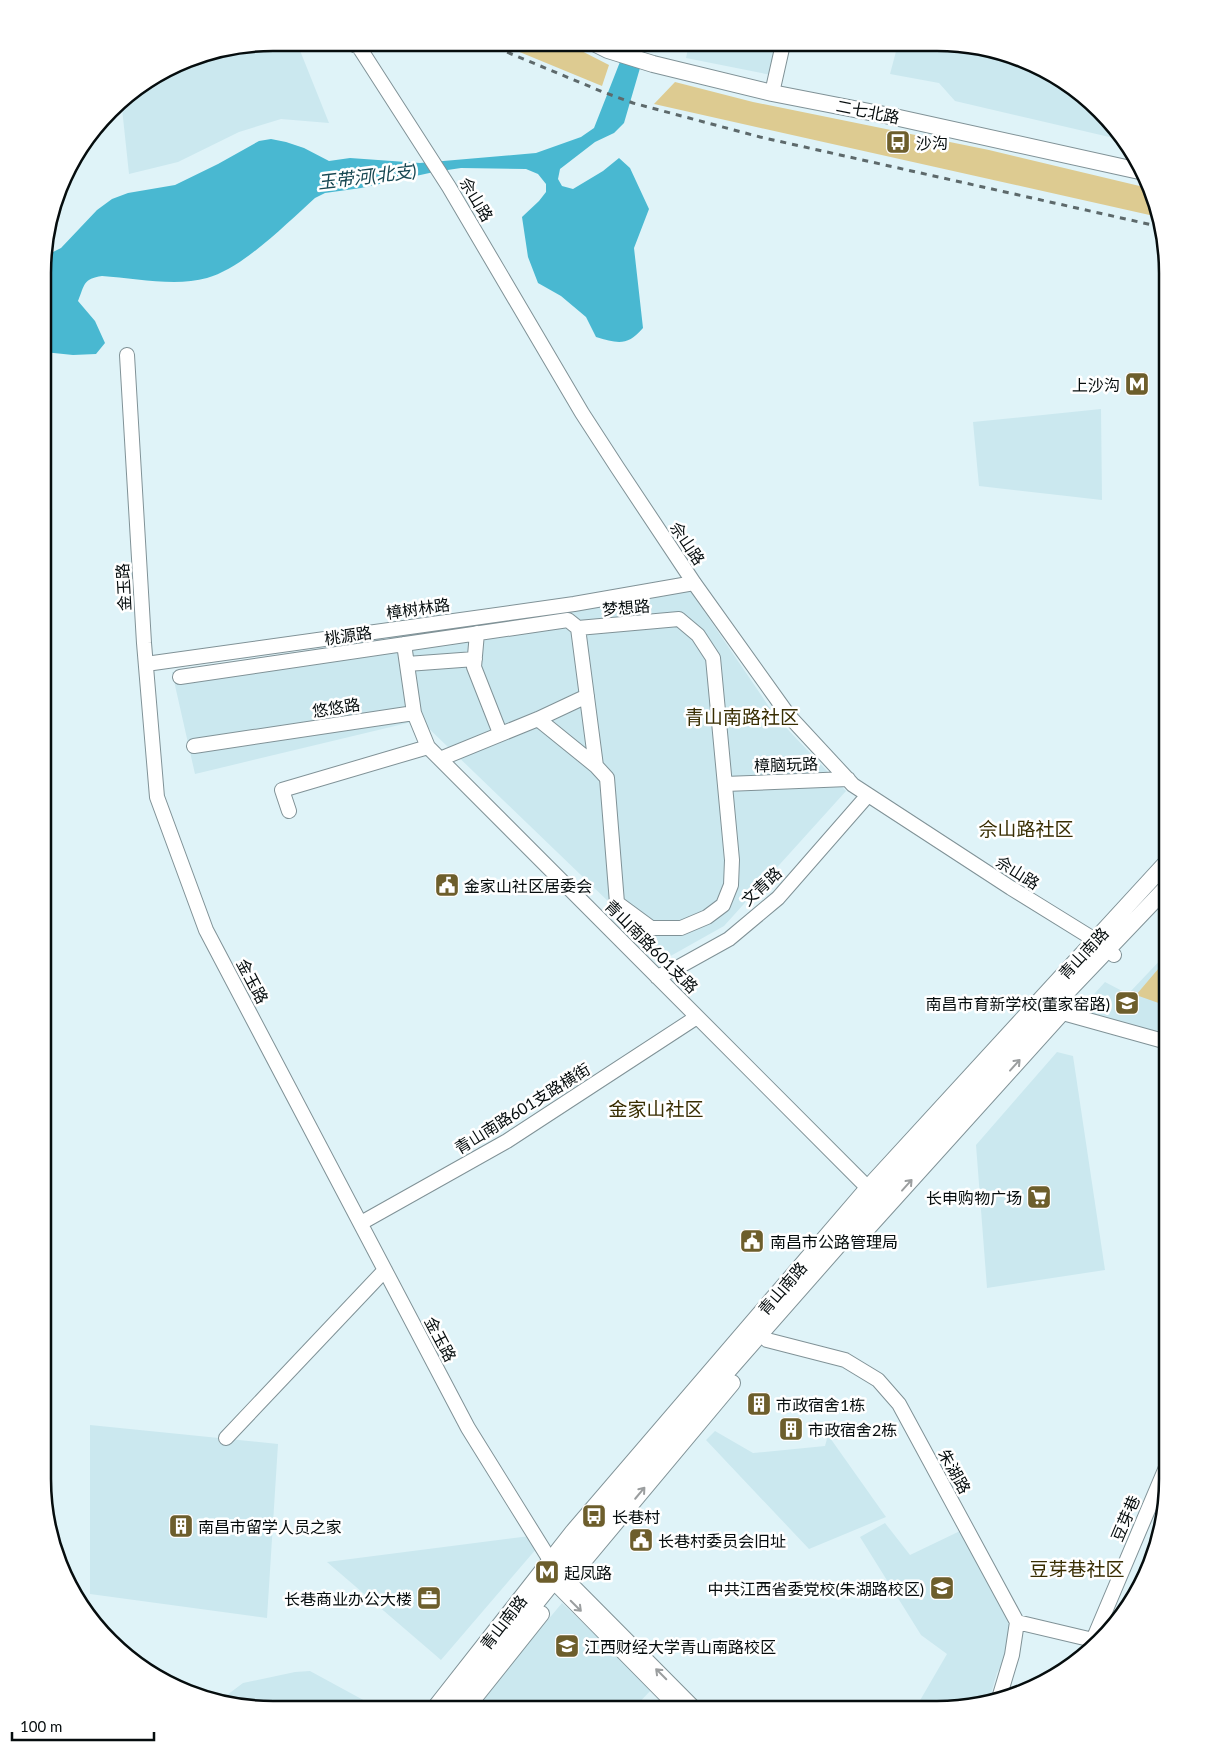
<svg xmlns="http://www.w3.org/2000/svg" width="1210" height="1752" font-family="Lato,'Noto Sans SC',sans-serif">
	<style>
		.built { fill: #cbe8ef }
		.green { fill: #ddcb91 }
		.water { fill: #49b8d1 }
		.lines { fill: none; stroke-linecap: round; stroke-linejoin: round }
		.minor-casing { stroke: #809297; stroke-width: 16 }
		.major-casing { stroke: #809297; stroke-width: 18 }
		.minor { stroke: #fff; stroke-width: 14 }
		.major { stroke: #fff; stroke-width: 16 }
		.rail { stroke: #5d696b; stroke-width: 3; stroke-dasharray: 6 6; stroke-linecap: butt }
		.oneway { stroke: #9b9e9f }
		.labels { text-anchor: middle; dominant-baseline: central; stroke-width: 5; stroke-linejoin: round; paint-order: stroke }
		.street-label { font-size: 16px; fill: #060d0e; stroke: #fff }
		.poi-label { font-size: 16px; fill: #060d0e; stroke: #fff; text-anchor: start }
		.water-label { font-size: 18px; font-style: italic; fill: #164752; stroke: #fff }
		.quarter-label { font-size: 19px; fill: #382d02; stroke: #fff }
		.rim { fill: none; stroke: #060d0e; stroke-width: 2.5 }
	</style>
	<rect width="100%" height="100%" fill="#dff3f8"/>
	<!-- built -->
	<path class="built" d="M 273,43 L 297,43 L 329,123 L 281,119 L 239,132 L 178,162 L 129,174 L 121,99 L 198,55 Z
		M 689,44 L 778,44 L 771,75 L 686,58 Z
		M 898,44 L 968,45 L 1025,60 L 1077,90 L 1118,139 L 955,101 L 939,83 L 890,74 Z
		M 1101,409 L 1102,500 L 979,486 L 973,422 Z
		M 689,589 L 776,717 L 846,791 L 724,926 L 667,958 L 420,720 L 195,774 L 172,672 Z
		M 1167,953 L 1167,1037 L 1077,1013 L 1105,982 L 1126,993 L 1130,992 Z
		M 1057,1052 L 1073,1056 L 1105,1270 L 987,1288 L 976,1145 Z
		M 90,1425 L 278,1444 L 267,1618 L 90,1594 Z
		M 715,1431 L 753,1453 L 825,1446 L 828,1435 L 886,1517 L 809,1549 L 706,1440 Z
		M 885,1523 L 910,1555 L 960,1531 L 1011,1622 L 1007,1655 L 997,1673 L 990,1697 L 938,1709 L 915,1709 L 947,1654 L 921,1635 L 860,1537 Z
		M 530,1536 L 537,1548 L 441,1660 L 327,1562 Z
		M 562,1603 L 652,1689 L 633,1709 L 474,1708 Z
		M 310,1671 L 378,1708 L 243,1708 L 219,1701 L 243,1683 L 295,1672 Z"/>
	<!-- green -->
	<path class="green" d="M 498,43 L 566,43 L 609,65 L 602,86 Z
		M 675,82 L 753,102 L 989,150 L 1148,188 L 1154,216 L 654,104 Z
		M 1159,968 L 1167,970 L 1167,1006 L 1136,995 Z"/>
	<!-- water -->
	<path class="water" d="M 627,44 L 647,44 L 624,123 L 614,133 L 595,142 L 560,169 L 558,179 L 562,186 L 573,189 L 603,171 L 619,158 L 630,168 L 649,209 L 634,248 L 643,328 C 627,347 617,343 596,337 L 586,317 L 561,296 L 538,283 L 528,257 L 522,217 L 539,201 L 546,192 L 546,184 L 538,174 L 526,169 L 461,168 L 434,172 L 361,188 L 325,193 L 315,198 C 286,224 243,268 207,278 C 175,287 135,278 102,276 C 83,279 85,284 78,301 L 95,321 L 105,343 L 96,354 L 73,355 L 44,352 L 44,253 L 51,253 L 61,248 L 97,210 L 112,199 L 128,193 L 175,185 L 218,164 L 259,141 L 271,139 L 286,142 L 304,148 L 329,161 L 350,158 L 420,163 L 536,153 L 581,137 L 594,128 Z"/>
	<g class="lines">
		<defs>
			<path id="minor" d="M 350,43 L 359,47 L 449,187 L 582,413 L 617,467 L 694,583 L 789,716 L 853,785 L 1011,888 L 1095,940 L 1114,955
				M 772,93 L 783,44
				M 127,355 L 144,643 L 157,797 L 206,930 L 468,1428 L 550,1560 L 567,1580 L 695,1709
				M 679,619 L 698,635 L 713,658 L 732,860 L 731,885 L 723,905 L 707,917 L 681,928 L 651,928 L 617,903 L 607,778 L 596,766 L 578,628 Z
				M 477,633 L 474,667 L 500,733
				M 146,664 L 574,604 L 694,583
				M 407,664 L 475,659
				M 180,677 L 568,620 L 578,628
				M 414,713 L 428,747
				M 538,719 L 596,766
				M 194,746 L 414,713 L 404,644
				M 440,759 L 538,719 L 587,696
				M 725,784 L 848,779
				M 289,811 L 282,790 L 428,747 L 868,1188
				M 657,977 L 675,969 L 729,939 L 778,898 L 868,795
				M 1052,1010 L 1167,1042
				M 361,1223 L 507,1141 L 697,1017
				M 767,1340 L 845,1360 L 878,1380 L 899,1404 L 1017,1622 L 1012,1655 L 1000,1695
				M 226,1438 L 385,1270
				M 547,1575 L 679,1709
				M 1017,1622 L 1093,1640 L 1167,1465"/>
			<path id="major" d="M 594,43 L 608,50 L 653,64 L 772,93 L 890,116 L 1144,172
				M 855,1242 L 1066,1008
				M 570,1577 L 732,1383
				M 435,1708 L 573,1532 L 868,1188 L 1167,862
				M 451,1708 L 666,1442 L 711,1390 L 985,1078 L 1167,887
				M 466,1708 L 541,1614"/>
		</defs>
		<!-- minor casing -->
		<use href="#minor" class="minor-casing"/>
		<!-- major casing -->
		<use href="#major" class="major-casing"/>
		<!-- minor -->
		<use href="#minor" class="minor"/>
		<!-- major -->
		<use href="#major" class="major"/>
		<!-- rail -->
		<path class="rail" d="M 485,43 L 603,92 L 633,103 L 760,137 L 1157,226"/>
	</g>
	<!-- one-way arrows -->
	<defs><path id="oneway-shaft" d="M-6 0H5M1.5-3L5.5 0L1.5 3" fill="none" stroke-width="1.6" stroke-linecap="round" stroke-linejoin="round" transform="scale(1.25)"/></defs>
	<g class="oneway">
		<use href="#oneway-shaft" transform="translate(1015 1065) rotate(-48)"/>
		<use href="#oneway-shaft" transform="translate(907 1185) rotate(-48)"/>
		<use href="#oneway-shaft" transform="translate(640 1493) rotate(-50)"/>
		<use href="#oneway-shaft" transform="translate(576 1606) rotate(45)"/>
		<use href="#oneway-shaft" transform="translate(661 1674) rotate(-135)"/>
	</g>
	<!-- icons -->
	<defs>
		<symbol id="bus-square" viewBox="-11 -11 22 22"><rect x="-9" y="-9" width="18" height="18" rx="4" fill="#6d5e2c" stroke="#fff"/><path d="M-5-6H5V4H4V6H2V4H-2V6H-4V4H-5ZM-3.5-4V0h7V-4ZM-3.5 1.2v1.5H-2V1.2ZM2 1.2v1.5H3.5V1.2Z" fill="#fff"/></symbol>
		<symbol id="metro-square" viewBox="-11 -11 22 22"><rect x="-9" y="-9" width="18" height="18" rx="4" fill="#6d5e2c" stroke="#fff"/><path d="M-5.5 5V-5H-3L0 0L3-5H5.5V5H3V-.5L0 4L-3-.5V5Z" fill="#fff"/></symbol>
		<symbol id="civic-square" viewBox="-11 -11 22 22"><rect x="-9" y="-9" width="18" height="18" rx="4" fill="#6d5e2c" stroke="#fff"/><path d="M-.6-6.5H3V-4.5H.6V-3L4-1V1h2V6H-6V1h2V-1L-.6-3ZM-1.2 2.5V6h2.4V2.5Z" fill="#fff"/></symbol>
		<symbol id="school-square" viewBox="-11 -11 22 22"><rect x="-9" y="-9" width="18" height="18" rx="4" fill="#6d5e2c" stroke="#fff"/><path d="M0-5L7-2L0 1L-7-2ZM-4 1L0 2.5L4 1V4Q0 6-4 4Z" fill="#fff"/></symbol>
		<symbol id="supermarket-square" viewBox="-11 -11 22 22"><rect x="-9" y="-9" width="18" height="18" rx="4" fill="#6d5e2c" stroke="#fff"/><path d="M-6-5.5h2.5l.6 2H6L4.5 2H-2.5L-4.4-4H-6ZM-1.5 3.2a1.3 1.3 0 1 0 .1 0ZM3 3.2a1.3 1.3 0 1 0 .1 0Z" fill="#fff"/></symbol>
		<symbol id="building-square" viewBox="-11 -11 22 22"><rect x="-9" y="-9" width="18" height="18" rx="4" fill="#6d5e2c" stroke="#fff"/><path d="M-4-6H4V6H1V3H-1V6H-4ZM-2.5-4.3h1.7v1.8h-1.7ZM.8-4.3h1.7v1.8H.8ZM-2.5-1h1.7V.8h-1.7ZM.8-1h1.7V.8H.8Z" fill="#fff"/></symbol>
		<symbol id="university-square" viewBox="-11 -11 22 22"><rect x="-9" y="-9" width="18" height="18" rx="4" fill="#6d5e2c" stroke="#fff"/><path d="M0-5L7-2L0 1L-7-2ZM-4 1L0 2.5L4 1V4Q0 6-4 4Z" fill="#fff"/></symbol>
		<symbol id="office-square" viewBox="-11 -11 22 22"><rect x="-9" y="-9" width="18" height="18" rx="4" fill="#6d5e2c" stroke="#fff"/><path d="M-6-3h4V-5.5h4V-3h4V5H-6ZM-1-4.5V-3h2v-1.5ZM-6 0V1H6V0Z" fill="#fff"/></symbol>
	</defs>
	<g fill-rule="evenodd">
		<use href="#bus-square" x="884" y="128" width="28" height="28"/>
		<use href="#metro-square" x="1123" y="370" width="28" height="28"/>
		<use href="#civic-square" x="433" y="871" width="28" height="28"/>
		<use href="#school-square" x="1113" y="989" width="28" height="28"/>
		<use href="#supermarket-square" x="1025" y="1183" width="28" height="28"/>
		<use href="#civic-square" x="738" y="1227" width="28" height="28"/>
		<use href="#building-square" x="745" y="1390" width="28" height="28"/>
		<use href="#building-square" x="777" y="1415" width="28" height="28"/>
		<use href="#bus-square" x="580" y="1502" width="28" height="28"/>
		<use href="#building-square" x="167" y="1512" width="28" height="28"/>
		<use href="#civic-square" x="627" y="1526" width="28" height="28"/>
		<use href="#metro-square" x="533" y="1558" width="28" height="28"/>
		<use href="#university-square" x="928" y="1574" width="28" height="28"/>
		<use href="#office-square" x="415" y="1584" width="28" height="28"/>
		<use href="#university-square" x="553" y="1632" width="28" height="28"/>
	</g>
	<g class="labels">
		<!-- street labels -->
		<g class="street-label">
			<text transform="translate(868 111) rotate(11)">二七北路</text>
			<text transform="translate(477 199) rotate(59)">佘山路</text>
			<text transform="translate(688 543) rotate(56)">佘山路</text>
			<text transform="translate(123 587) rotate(-93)">金玉路</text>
			<text transform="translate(626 607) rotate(-5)">梦想路</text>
			<text transform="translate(418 608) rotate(-8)">樟树林路</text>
			<text transform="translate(348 635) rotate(-8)">桃源路</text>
			<text transform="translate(336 707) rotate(-9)">悠悠路</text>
			<text transform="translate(786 764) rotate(-2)">樟脑玩路</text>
			<text transform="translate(1018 872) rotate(32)">佘山路</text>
			<text transform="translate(761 886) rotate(-43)">文青路</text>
			<text transform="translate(652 946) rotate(45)">青山南路601支路</text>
			<text transform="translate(1083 953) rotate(-47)">青山南路</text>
			<text transform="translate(253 981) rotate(62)">金玉路</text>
			<text transform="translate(522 1108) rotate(-32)">青山南路601支路横街</text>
			<text transform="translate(782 1288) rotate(-49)">青山南路</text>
			<text transform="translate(441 1339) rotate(62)">金玉路</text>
			<text transform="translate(955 1471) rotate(61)">朱湖路</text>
			<text transform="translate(1125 1518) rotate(-67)">豆芽巷</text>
			<text transform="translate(503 1622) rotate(-52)">青山南路</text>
		</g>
		<!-- poi labels -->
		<g class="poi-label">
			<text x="916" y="142">沙沟</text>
			<text x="1120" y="384" text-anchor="end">上沙沟</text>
			<text x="464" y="885">金家山社区居委会</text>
			<text x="1110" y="1003" text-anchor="end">南昌市育新学校(董家窑路)</text>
			<text x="1022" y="1197" text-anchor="end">长申购物广场</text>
			<text x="770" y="1241">南昌市公路管理局</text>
			<text x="776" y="1404">市政宿舍1栋</text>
			<text x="808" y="1429">市政宿舍2栋</text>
			<text x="612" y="1516">长巷村</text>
			<text x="198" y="1526">南昌市留学人员之家</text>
			<text x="658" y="1540">长巷村委员会旧址</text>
			<text x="564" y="1572">起凤路</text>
			<text x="924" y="1588" text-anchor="end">中共江西省委党校(朱湖路校区)</text>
			<text x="412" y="1598" text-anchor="end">长巷商业办公大楼</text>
			<text x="584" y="1646">江西财经大学青山南路校区</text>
		</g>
		<!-- water labels -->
		<g class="water-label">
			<text transform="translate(367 176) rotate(-7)">玉带河(北支)</text>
		</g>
		<!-- quarter labels -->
		<g class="quarter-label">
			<text x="742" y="716">青山南路社区</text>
			<text x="1026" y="828">佘山路社区</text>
			<text x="656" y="1108">金家山社区</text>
			<text x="1077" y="1568">豆芽巷社区</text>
		</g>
	</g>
	<!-- crop -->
	<path d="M0 0H1210V1752H0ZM273 51H937A222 222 0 0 1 1159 273V1479A222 222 0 0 1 937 1701H273A222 222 0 0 1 51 1479V273A222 222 0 0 1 273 51Z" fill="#fff" fill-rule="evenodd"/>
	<path class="rim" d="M273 51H937A222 222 0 0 1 1159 273V1479A222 222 0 0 1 937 1701H273A222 222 0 0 1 51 1479V273A222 222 0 0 1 273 51Z"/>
	<!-- scale -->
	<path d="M12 1732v8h142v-8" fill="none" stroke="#060d0e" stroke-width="2.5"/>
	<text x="20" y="1732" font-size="15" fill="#060d0e" stroke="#ffffff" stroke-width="4" paint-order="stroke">100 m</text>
</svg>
